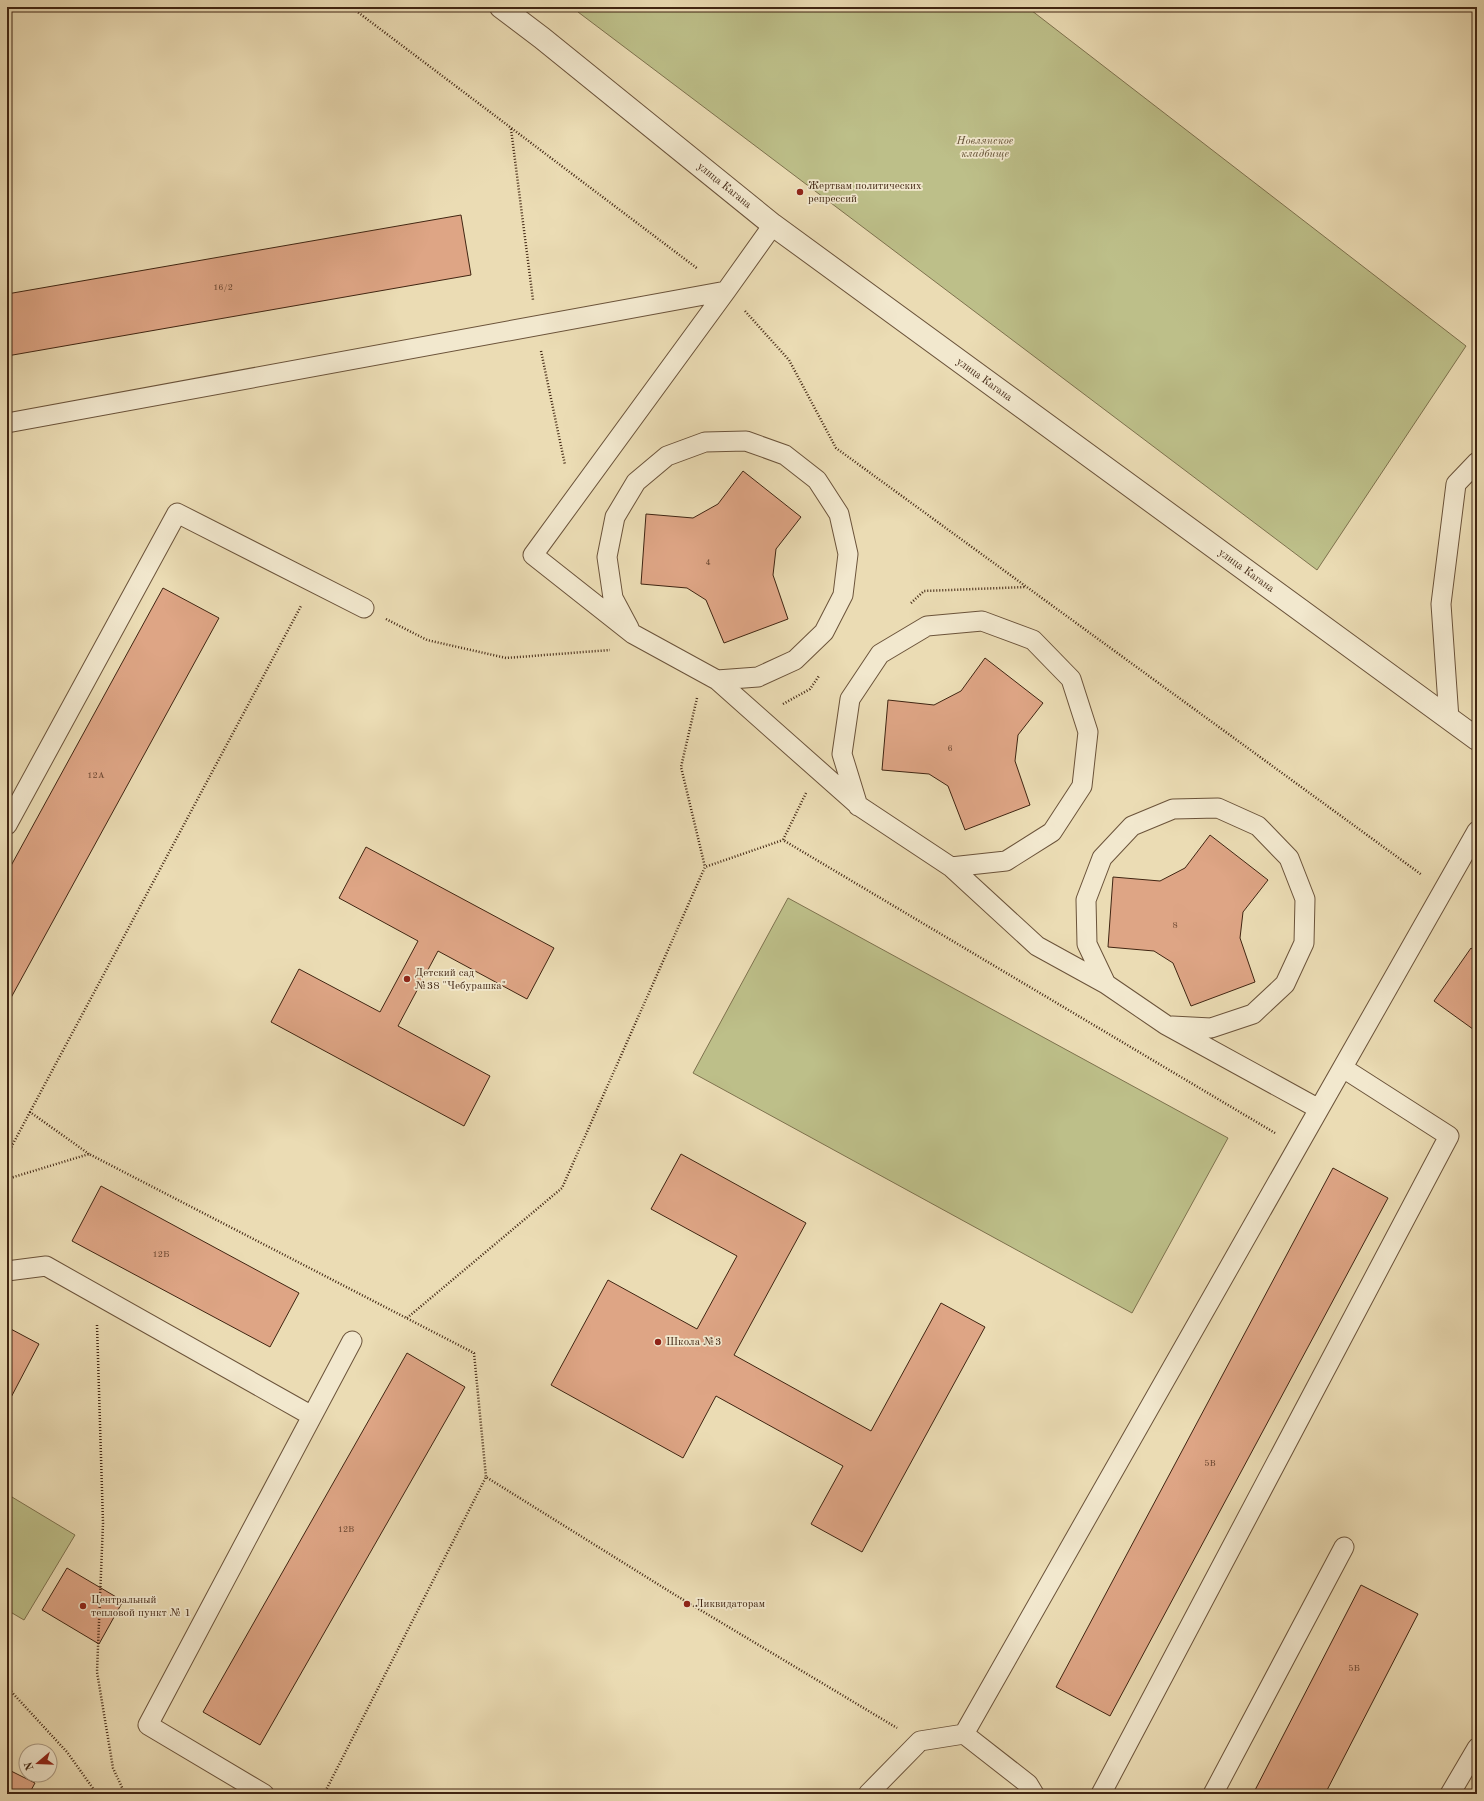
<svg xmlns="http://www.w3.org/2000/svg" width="1484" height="1801" font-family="'Old Standard TT',serif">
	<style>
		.green { fill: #bdbf89; stroke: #7e724e }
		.building { fill: #dea585; stroke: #402512 }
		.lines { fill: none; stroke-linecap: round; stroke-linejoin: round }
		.service-casing { stroke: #6b533a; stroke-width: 21 }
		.minor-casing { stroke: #6b533a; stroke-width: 24 }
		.path { stroke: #402512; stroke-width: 2.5; stroke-dasharray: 1 2; stroke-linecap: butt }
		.service { stroke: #f2e8ce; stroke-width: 19 }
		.minor { stroke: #f2e8ce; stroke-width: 22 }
		.poi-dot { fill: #8f2418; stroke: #f2e8ce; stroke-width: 1.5 }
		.labels { text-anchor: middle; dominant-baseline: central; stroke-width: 3.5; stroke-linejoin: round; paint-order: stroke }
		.number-label { font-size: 9px; fill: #68452f }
		.park-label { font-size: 11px; font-style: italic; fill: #5f4c30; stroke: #f2e8ce }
		.street-label { font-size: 11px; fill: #402512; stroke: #f2e8ce }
		.poi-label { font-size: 11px; fill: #402512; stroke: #f2e8ce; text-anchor: start }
	</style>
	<rect width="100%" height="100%" fill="#ebdcb4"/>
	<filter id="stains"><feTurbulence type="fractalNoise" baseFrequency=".005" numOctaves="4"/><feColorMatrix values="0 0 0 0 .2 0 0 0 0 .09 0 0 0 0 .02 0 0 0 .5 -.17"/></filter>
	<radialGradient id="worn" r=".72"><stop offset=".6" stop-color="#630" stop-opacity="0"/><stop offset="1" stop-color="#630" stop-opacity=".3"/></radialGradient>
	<!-- green -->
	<path class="green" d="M 581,7 L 1027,7 L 1466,346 L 1317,570 L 578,12 Z
		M 788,898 L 1228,1138 L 1132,1313 L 693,1073 Z
		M 7,1494 L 75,1535 L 24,1620 L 7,1610 Z"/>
	<!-- building -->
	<path class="building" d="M 461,215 L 471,275 L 7,356 L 7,294 Z
		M 743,471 L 801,517 L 776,549 L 773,575 L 788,619 L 724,643 L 706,600 L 687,588 L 641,584 L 646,514 L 693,518 L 718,504 Z
		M 163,588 L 219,618 L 7,1005 L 7,873 Z
		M 985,658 L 1043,703 L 1018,735 L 1015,761 L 1030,805 L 965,830 L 948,786 L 929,774 L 882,770 L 888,700 L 934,705 L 961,691 Z
		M 1210,835 L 1268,880 L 1243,912 L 1240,938 L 1255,982 L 1191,1006 L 1173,963 L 1154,951 L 1108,947 L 1113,877 L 1160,881 L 1185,868 Z
		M 366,847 L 554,948 L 527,999 L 438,951 L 398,1026 L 490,1076 L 464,1126 L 271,1022 L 299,969 L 380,1012 L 418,941 L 339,898 Z
		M 1471,948 L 1477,953 L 1477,1032 L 1434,1001 Z
		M 681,1154 L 806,1223 L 734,1355 L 871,1431 L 941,1303 L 985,1327 L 862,1552 L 811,1524 L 843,1466 L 716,1396 L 683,1458 L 551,1385 L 608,1280 L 697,1329 L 737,1256 L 651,1209 Z
		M 1333,1168 L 1388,1198 L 1110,1716 L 1056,1687 Z
		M 101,1186 L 299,1293 L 270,1347 L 72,1241 Z
		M 7,1327 L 39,1344 L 7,1405 Z
		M 407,1353 L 465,1387 L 260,1745 L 203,1712 Z
		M 67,1568 L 123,1601 L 99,1644 L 42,1610 Z
		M 1361,1585 L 1418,1614 L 1325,1794 L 1253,1794 Z
		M 7,1769 L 35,1783 L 29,1794 L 7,1794 Z"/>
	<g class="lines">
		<defs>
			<path id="service" d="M 773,225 L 726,291 L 533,555 L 633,634 L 717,680 L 859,806 L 951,867 L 1037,946 L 1106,984 L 1166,1025 L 1319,1109
				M 7,423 L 726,291
				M 629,628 L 613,598 L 607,557 L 615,517 L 636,482 L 667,456 L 705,442 L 746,441 L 785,455 L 817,480 L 839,514 L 848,554 L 843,595 L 824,632 L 795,660 L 758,677 L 717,680
				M 1449,719 L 1441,604 L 1456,484 L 1477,462
				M 858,806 L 842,754 L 850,699 L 880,654 L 927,626 L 982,621 L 1033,640 L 1071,679 L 1088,732 L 1082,786 L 1052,832 L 1006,861 L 951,867
				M 7,825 L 177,513 L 364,608
				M 1106,984 L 1087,944 L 1086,900 L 1102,858 L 1132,826 L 1173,809 L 1218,808 L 1258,826 L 1289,858 L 1305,899 L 1304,943 L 1285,984 L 1253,1014 L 1211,1028 L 1172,1026
				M 7,1271 L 46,1266 L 312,1416
				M 964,1734 L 1477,831
				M 264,1794 L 148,1725 L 352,1341
				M 868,1794 L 920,1741 L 964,1734 L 1028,1784 L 1034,1794
				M 1101,1794 L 1449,1136 L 1343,1068
				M 1213,1794 L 1344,1547
				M 1450,1794 L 1477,1748"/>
			<path id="minor" d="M 501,7 L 542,38 L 773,225 L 1477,739"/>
		</defs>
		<!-- service casing -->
		<use href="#service" class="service-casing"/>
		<!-- minor casing -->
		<use href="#minor" class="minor-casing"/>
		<!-- path -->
		<path class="path" d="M 351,7 L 698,269
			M 511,129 L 533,300
			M 745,311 L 789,360 L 836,448 L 1422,875
			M 541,351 L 565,465
			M 911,603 L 924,591 L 1026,587
			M 386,619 L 427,640 L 506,658 L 610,650
			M 697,698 L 681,767 L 705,867
			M 783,704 L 810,689 L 819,676
			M 806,793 L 783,840 L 1275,1133
			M 89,1154 L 30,1112 L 301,606
			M 7,1155 L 30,1112
			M 7,1179 L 89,1154 L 474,1353 L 486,1477
			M 407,1318 L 562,1188 L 705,867 L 783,840
			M 97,1325 L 103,1523 L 97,1672 L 113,1768 L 125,1794
			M 7,1687 L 67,1752 L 97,1794
			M 324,1794 L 486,1477 L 672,1593 L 897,1728"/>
		<!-- service -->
		<use href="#service" class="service"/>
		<!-- minor -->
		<use href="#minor" class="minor"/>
	</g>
	<!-- markers -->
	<g class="poi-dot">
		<circle cx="800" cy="192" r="4"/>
		<circle cx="407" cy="979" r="4"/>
		<circle cx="658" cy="1342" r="4"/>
		<circle cx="687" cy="1604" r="4"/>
		<circle cx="83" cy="1606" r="4"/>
	</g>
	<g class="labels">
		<!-- number labels -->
		<g class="number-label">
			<text x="223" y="287">16/2</text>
			<text x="708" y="562">4</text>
			<text x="950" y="748">6</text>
			<text x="96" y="775">12А</text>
			<text x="1175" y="925">8</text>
			<text x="161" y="1254">12Б</text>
			<text x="1210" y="1463">5В</text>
			<text x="346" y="1529">12В</text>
			<text x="1354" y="1668">5Б</text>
		</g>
		<!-- park labels -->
		<g class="park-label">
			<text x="985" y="141">Новлянское<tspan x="985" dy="13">кладбище</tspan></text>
		</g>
		<!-- street labels -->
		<g class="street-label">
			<text transform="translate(724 186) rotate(39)">улица Кагана</text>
			<text transform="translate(984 380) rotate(36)">улица Кагана</text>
			<text transform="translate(1246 571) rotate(36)">улица Кагана</text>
		</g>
		<!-- poi labels -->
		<g class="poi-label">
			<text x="808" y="186">Жертвам политических<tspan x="808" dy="13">репрессий</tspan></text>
			<text x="415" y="973">Детский сад<tspan x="415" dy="13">№38 "Чебурашка"</tspan></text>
			<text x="666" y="1342">Школа №3</text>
			<text x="91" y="1600">Центральный<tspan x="91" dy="13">тепловой пункт № 1</tspan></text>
			<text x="695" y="1604">Ликвидаторам</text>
		</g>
	</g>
	<!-- margin -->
	<rect width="1484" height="1801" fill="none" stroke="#ebdcb4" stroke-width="24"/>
	<rect x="8" y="8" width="1468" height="1785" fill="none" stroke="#402512" stroke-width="2"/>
	<rect x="12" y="12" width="1460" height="1777" fill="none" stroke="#402512"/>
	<!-- north arrow -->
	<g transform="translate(38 1763) rotate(251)"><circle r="19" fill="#f2e8ce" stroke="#ab9a83"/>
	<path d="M0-3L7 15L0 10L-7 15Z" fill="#8f2418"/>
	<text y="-6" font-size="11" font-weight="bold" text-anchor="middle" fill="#402512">N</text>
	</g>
	<rect width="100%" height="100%" filter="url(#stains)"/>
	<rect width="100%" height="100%" fill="url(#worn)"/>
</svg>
